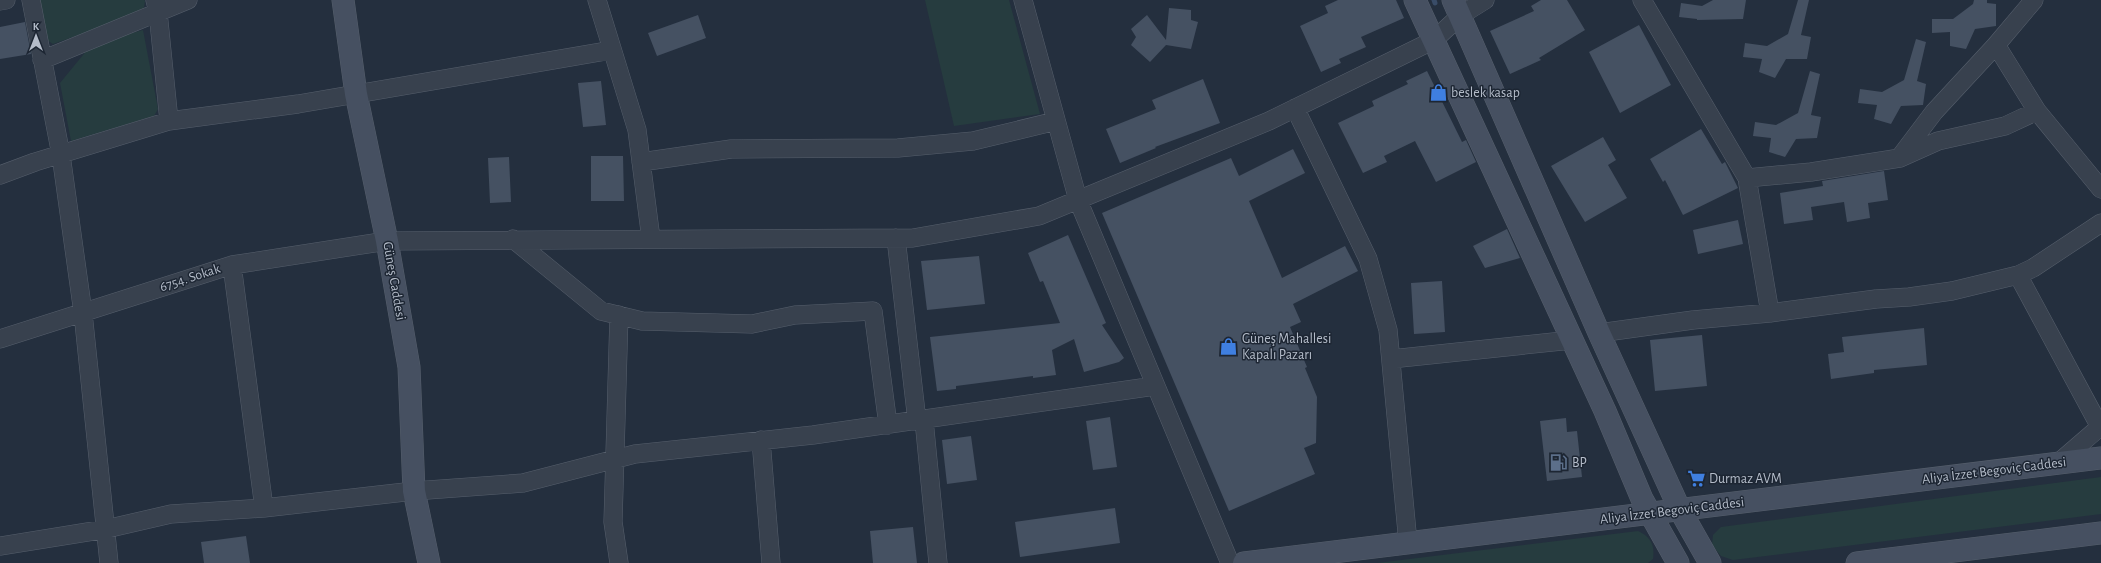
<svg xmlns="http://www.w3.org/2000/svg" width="2101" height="563" font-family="'Alegreya Sans',sans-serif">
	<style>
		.green { fill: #263c3f }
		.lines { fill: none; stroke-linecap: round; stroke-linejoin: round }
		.stream { stroke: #394c67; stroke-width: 5 }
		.building { fill: #455162 }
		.street-casing { stroke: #565f6c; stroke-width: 19 }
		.secondary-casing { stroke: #565f6c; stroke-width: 23 }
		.street { stroke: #38414e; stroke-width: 18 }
		.secondary { stroke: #465061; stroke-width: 22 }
		.labels { text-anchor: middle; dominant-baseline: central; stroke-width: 3; stroke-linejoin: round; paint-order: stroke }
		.poi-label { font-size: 14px; fill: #b4bcc9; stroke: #1d2633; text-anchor: start }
		.street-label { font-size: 14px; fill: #b4bcc9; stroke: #1d2633 }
	</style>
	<rect width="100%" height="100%" fill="#242f3e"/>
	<!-- green -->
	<path class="green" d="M 36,0 L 144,0 L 145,1 L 143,13 L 53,44 L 44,38 Z
		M 925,0 L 1009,0 L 1040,114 L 954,126 Z
		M 143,30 L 158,109 L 154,116 L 71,141 L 60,83 L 92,44 Z
		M 2101,477 L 2101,514 L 1733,560 L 1721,556 L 1712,545 L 1713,535 L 1721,527 Z
		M 1638,531 C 1651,537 1655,545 1653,559 L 1648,563 L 1377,563 Z"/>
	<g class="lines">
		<!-- stream -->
		<path class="stream" d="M 1434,0 L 1435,3"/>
	</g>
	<!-- building -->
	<path class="building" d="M 1338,0 L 1396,0 L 1404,18 L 1361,37 L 1366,47 L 1339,59 L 1341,63 L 1321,72 L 1300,26 L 1328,13 L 1325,6 Z
		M 1541,0 L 1567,0 L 1585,30 L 1539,58 L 1541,60 L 1510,74 L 1490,31 L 1534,11 L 1531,6 Z
		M 1713,0 L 1746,0 L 1743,19 L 1697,20 L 1697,19 L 1679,17 L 1681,3 L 1702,6 Z
		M 1798,0 L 1809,0 L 1801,35 L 1811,37 L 1807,59 L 1786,59 L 1775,78 L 1759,72 L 1762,59 L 1743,57 L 1745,43 L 1767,46 L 1788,34 Z
		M 1974,0 L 1987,0 L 1987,3 L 1996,4 L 1996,26 L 1975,29 L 1966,49 L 1950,46 L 1950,32 L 1932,33 L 1932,19 L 1953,19 L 1973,4 Z
		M 1169,8 L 1191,10 L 1191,20 L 1198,22 L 1191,49 L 1166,45 L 1150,62 L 1131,45 L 1136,37 L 1131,29 L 1147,15 L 1166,40 Z
		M 698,15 L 706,38 L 657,56 L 648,33 Z
		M 25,22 L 31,54 L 0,59 L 0,27 Z
		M 1639,25 L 1671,85 L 1620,113 L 1589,52 Z
		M 1916,39 L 1926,42 L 1917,81 L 1926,84 L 1923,105 L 1901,106 L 1891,124 L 1874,119 L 1877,105 L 1858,103 L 1860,89 L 1882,92 L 1904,80 Z
		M 1427,71 L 1462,142 L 1466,140 L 1476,162 L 1436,182 L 1415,141 L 1384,156 L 1387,162 L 1363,173 L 1338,123 L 1374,106 L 1372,101 L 1408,84 L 1406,81 Z
		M 1810,71 L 1820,74 L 1811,115 L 1821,117 L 1817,138 L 1796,139 L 1785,157 L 1769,152 L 1771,138 L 1753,136 L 1755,122 L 1776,125 L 1798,113 Z
		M 1203,79 L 1220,123 L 1155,147 L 1156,148 L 1120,163 L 1106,129 L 1156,109 L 1152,100 Z
		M 601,81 L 606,125 L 583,127 L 578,83 Z
		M 1701,129 L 1722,164 L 1725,162 L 1738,188 L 1683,215 L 1665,180 L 1663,182 L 1650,159 Z
		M 1603,137 L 1616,160 L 1608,165 L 1627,198 L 1585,222 L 1551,166 Z
		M 1293,149 L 1305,173 L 1249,201 L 1282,278 L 1345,246 L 1358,271 L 1293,304 L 1301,322 L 1290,327 L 1307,367 L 1305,368 L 1317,397 L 1316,443 L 1304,448 L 1315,474 L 1229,511 L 1102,213 L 1231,158 L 1239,176 Z
		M 591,156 L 623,156 L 624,201 L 591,201 Z
		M 509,157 L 511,202 L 490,203 L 488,158 Z
		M 1884,171 L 1888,200 L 1868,203 L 1870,218 L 1847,222 L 1844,202 L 1811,207 L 1813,220 L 1784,224 L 1780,193 L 1823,186 L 1822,181 Z
		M 1738,220 L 1743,244 L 1698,254 L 1693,230 Z
		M 1507,229 L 1520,258 L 1485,268 L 1473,246 Z
		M 1068,235 L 1106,323 L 1102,325 L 1124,358 L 1119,362 L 1084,372 L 1074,339 L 1052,350 L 1056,375 L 1033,378 L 1033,376 L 956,386 L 956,389 L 937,391 L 930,337 L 1060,323 L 1043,281 L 1040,282 L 1028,253 Z
		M 979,256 L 985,304 L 927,310 L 921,261 Z
		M 1442,281 L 1445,332 L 1414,334 L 1411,283 Z
		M 1924,328 L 1927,365 L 1874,370 L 1874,373 L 1831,379 L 1828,354 L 1844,352 L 1842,337 Z
		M 1702,335 L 1707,386 L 1655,391 L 1650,340 Z
		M 1110,417 L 1117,467 L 1093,470 L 1086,421 Z
		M 1566,418 L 1567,432 L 1577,431 L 1582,477 L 1547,481 L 1540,421 Z
		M 971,436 L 977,480 L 947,484 L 942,440 Z
		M 1115,508 L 1120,543 L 1020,557 L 1015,522 Z
		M 913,527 L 917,563 L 873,563 L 870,531 Z
		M 246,536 L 250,563 L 204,563 L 201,542 Z"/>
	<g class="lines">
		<defs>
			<path id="street" d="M 31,0 L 61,155 L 83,313 L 109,563
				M 155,0 L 158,12 L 169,121
				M 597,0 L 637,130 L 651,239
				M 1023,0 L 1078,200 L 1230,563
				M 1642,0 L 1747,178 L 1770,313
				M 2034,0 L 1996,45 L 2037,111 L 2101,189
				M 0,1 L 6,0
				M 42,60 L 188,0
				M 1295,108 L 1368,259 L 1388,330 L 1408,543
				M 1900,157 L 1934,112 L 1996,45
				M 641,162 L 731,149 L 898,148 L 973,141 L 1056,121
				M 0,175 L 35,162 L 169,121 L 298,104 L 612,50
				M 1747,178 L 1811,172 L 1900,158 L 1938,141 L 2005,126 L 2037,111
				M 896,238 L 917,421
				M 513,239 L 601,311 L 642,321 L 752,324 L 795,315 L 873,311 L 888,425
				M 232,265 L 264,508
				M 2018,275 L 2100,427
				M 619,315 L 613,522 L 619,563
				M 1599,333 L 1693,320 L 1770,313 L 1876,299 L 1909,297 L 1952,291 L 2018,275 L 2033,268 L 2101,223
				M 0,339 L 232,265 L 387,241 L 913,238 L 1039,216 L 1269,121 L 1434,40 L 1461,15 L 1485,0
				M 1391,359 L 1572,340
				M 924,420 L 938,563
				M 761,440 L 771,563
				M 2057,464 L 2101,426
				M 0,546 L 106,529 L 171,514 L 264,508 L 414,491 L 523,483 L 635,454 L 813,435 L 1155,386"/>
			<path id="secondary" d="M 343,0 L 356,94 L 387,241 L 409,367 L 414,491 L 429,563
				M 1415,0 L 1605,411 L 1642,499 L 1678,563
				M 1453,0 L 1599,333 L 1680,510 L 1710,563
				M 1244,563 L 2101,458
				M 1857,563 L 2101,533"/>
		</defs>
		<!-- street casing -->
		<use href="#street" class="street-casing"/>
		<!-- secondary casing -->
		<use href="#secondary" class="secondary-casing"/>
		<!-- street -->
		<use href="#street" class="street"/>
		<!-- secondary -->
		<use href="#secondary" class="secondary"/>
	</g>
	<!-- icons -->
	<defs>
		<symbol id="shop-bare" viewBox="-9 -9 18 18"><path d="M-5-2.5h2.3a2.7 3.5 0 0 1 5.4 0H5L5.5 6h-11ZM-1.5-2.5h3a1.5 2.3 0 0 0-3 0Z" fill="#3f7fe0" stroke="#1d2633" stroke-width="2.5" paint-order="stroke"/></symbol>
		<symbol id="fuel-bare" viewBox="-9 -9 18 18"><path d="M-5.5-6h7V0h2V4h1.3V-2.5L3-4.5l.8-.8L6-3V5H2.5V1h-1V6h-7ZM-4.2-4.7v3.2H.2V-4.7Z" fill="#5c6f8a" stroke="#1d2633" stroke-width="2.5" paint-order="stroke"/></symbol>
		<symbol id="supermarket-bare" viewBox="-9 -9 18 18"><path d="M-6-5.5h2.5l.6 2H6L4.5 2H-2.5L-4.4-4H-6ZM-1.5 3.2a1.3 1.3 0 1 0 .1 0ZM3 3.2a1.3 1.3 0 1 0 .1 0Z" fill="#3f7fe0" stroke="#1d2633" stroke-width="2.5" paint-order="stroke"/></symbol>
	</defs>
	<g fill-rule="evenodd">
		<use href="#shop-bare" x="1426" y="80" width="25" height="25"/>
		<use href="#shop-bare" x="1216" y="334" width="25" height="25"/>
		<use href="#fuel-bare" x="1546" y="450" width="25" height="25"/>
		<use href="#supermarket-bare" x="1684" y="466" width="25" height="25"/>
	</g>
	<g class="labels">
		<!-- poi labels -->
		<g class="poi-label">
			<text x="1451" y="93">beslek kasap</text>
			<text x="1242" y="339">Güneş Mahallesi<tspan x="1242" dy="16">Kapalı Pazarı</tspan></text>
			<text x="1572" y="463">BP</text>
			<text x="1709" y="479">Durmaz AVM</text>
		</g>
		<!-- street labels -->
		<g class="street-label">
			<text transform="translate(190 278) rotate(-18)">6754. Sokak</text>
			<text transform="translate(394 281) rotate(80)">Güneş Caddesi</text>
			<text transform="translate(1994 471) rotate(-7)">Aliya İzzet Begoviç Caddesi</text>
			<text transform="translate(1672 511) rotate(-7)">Aliya İzzet Begoviç Caddesi</text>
		</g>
	</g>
	<!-- north arrow -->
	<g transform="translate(36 36)" stroke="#1d2633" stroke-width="3" paint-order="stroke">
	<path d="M0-3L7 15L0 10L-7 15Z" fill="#b4bcc9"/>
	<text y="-6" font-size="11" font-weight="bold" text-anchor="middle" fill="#b4bcc9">K</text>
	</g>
</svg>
